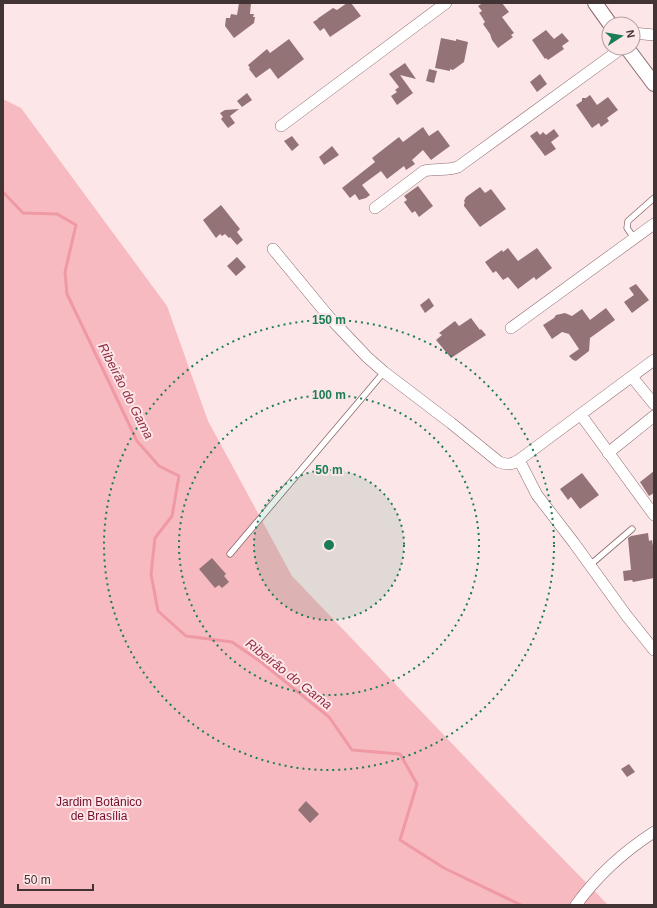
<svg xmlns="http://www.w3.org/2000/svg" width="657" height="908" font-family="Helvetica,sans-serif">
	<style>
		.green { fill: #f7bac1 }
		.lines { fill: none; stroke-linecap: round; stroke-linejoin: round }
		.stream { stroke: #ef99a4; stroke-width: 3 }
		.building { fill: #947376 }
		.service-casing { stroke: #8a696d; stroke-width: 7 }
		.minor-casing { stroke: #8a696d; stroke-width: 12 }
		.tertiary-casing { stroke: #8a696d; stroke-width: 16 }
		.service { stroke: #fff; stroke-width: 5.5 }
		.minor { stroke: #fff; stroke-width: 11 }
		.tertiary { stroke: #fff; stroke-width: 14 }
		.ring { fill: none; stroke: #1a7d56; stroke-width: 2; stroke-dasharray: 2 4 }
		.labels { text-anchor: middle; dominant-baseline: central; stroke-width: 4; stroke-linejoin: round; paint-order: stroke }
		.park-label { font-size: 12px; fill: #740e2c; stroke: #fde6e8 }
		.water-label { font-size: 13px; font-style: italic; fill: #912e44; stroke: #fde6e8 }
		.centre { fill: #1a7d56; stroke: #fde6e8; stroke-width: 2 }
		.ring-label { font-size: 12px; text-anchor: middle; font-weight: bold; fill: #1a7d56; stroke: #fde6e8; stroke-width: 4; stroke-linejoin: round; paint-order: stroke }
	</style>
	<rect width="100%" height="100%" fill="#fde6e8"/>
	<!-- green -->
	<path class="green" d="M 3,99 L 21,108 L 167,306 L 208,421 L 292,576 L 525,820 L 608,905 L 3,905 Z"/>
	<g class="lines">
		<!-- stream -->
		<path class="stream" d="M 3,192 L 23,213 L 57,214 L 76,225 L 65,272 L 67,294 L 137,441 L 159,466 L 179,476 L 172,516 L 155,538 L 151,574 L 158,611 L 186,636 L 232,642 L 261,662 L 329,717 L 352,750 L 400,754 L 417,784 L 400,840 L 444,868 L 521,905"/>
	</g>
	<!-- building -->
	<path class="building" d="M 239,3 L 251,3 L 250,14 L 254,14 L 253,17 L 255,17 L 254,23 L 234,38 L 225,26 L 226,18 L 230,18 L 231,14 L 237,15 Z
		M 347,3 L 351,3 L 361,16 L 330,37 L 324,28 L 320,31 L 313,22 L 318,19 L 317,19 L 333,8 L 337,10 Z
		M 483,3 L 502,3 L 509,12 L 502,17 L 514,33 L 511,35 L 513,37 L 498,48 L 492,40 L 490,34 L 483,24 L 485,22 L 480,14 L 479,13 L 482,11 L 478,6 Z
		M 546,30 L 554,39 L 562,33 L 569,41 L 562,46 L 564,49 L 548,60 L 546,58 L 545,59 L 532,40 Z
		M 441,38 L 456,41 L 456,39 L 468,42 L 464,62 L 453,70 L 450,69 L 450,71 L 435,68 Z
		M 289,39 L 304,59 L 278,79 L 270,68 L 256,78 L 249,69 L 250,68 L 248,65 L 267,49 L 270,53 Z
		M 405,63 L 416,79 L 400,75 L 413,93 L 397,105 L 391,96 L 397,92 L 395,90 L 399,87 L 389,74 Z
		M 429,69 L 437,71 L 434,83 L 426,81 Z
		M 540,74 L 547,84 L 537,92 L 530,82 Z
		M 247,93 L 252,100 L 242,107 L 237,101 Z
		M 590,95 L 597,105 L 608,97 L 618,110 L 607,118 L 609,121 L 601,127 L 599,123 L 592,128 L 576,105 L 582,101 L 582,98 L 586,98 Z
		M 239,109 L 230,116 L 235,123 L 228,128 L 221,119 L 223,117 L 220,113 L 225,110 Z
		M 423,127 L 429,136 L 438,130 L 450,146 L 431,160 L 423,150 L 412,160 L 415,164 L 406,170 L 404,166 L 387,179 L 381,171 L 362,185 L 370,195 L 366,198 L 359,200 L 355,194 L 350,198 L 342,188 L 375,162 L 372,158 L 399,137 L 403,142 Z
		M 554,129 L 559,136 L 551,142 L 556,149 L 545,156 L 530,136 L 537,131 L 540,135 L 543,132 L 546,135 Z
		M 292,136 L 299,145 L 292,151 L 284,141 Z
		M 332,146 L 339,155 L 324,165 L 319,157 Z
		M 418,186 L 433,206 L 419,217 L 415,211 L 412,213 L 404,202 L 407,200 L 404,196 Z
		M 480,187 L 485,193 L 491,189 L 506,209 L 480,227 L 464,206 L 464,204 L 465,203 L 464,201 L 466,197 Z
		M 221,205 L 240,229 L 237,232 L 243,240 L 237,245 L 230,237 L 229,238 L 225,234 L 222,236 L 220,234 L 216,238 L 203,220 Z
		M 508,248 L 518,261 L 537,248 L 552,268 L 536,280 L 534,277 L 518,289 L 508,277 L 503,280 L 496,271 L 493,273 L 485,262 L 502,250 L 503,252 Z
		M 237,257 L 246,267 L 236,276 L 227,266 Z
		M 636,284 L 649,300 L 632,313 L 624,302 L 634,295 L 629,288 Z
		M 429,298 L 434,306 L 425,313 L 420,305 Z
		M 606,308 L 615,320 L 590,338 L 589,351 L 576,361 L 573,360 L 569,356 L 579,349 L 569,334 L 562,332 L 552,339 L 543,325 L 554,318 L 556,315 L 565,313 L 572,316 L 582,309 L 590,320 Z
		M 471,318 L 480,330 L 481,329 L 486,335 L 451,358 L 436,340 L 442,335 L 439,333 L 455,321 L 459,326 Z
		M 654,471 L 654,493 L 649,496 L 640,482 Z
		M 582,473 L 599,495 L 580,509 L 571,497 L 568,500 L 560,489 Z
		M 648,533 L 649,541 L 652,540 L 654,552 L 654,578 L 633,582 L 632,580 L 624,581 L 623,571 L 631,570 L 628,538 L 631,536 Z
		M 212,558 L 226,574 L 224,576 L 229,582 L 222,588 L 219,585 L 215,588 L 199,569 Z
		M 629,764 L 635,772 L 627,777 L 621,769 Z
		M 306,801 L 319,814 L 310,823 L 298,810 Z"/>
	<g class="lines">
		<defs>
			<path id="service" d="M 634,238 L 627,228 L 628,221 L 654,198
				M 230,554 L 384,372
				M 590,565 L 632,529"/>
			<path id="minor" d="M 633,33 L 654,35
				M 281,126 L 446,3
				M 375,208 L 424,171 C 435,168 447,171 458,167 L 622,48
				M 273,249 L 330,318 L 367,357 L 384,372 L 451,423 L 499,462 C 507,465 511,465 519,460 L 654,360
				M 511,328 L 654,224
				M 632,377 L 654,404
				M 581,415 L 654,515
				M 608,453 L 654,416
				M 519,460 L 537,495 L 574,543 L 626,615 L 654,650
				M 576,905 C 597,876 623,852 654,832"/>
			<path id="tertiary" d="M 595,3 L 610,24
				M 627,48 L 654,84"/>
		</defs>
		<!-- service casing -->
		<use href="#service" class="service-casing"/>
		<!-- minor casing -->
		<use href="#minor" class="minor-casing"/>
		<!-- tertiary casing -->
		<use href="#tertiary" class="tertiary-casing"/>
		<!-- service -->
		<use href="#service" class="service"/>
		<!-- minor -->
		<use href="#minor" class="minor"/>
		<!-- tertiary -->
		<use href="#tertiary" class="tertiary"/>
	</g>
	<!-- distance rings -->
	<circle cx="329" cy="545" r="75" fill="#1a7d56" fill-opacity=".12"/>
	<g class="ring">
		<circle cx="329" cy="545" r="75"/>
		<circle cx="329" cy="545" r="150"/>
		<circle cx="329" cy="545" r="225"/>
	</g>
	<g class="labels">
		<!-- park labels -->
		<g class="park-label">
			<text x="99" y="802">Jardim Botânico<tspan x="99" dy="14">de Brasília</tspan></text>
		</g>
		<!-- water labels -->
		<g class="water-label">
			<text transform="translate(126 391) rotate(63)">Ribeirão do Gama</text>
			<text transform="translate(289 674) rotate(38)">Ribeirão do Gama</text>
		</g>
	</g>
	<circle cx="329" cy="545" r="6" class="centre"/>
	<g class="ring-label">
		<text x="329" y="324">150 m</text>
		<text x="329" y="399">100 m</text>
		<text x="329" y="474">50 m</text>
	</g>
	<!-- border -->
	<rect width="657" height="908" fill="none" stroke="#423435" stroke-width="8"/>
	<!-- north arrow -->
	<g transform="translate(621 36) rotate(78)"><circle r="19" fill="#fde6e8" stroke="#b29fa0"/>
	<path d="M0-3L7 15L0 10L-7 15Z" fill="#1a7d56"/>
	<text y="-6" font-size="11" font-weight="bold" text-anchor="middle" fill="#423435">N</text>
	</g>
	<!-- scale -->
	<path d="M18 884v6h75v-6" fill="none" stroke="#423435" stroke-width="2"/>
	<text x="24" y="884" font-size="12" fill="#423435" stroke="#fde6e8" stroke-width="3" paint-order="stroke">50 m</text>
</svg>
